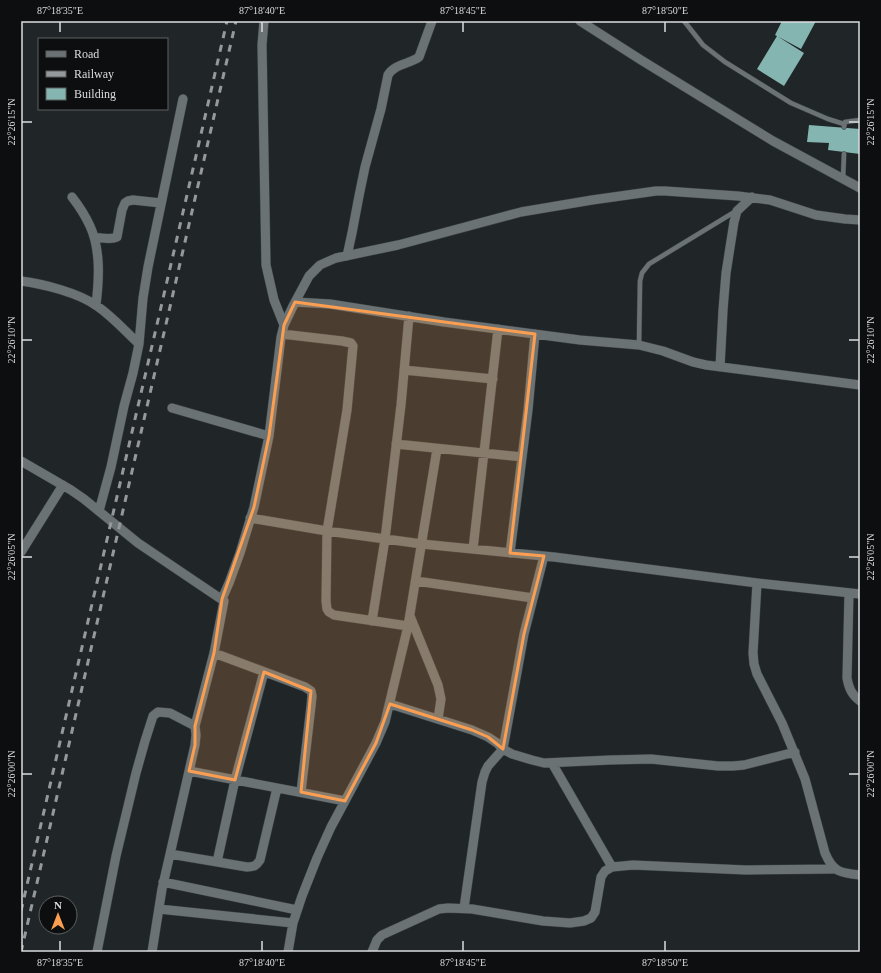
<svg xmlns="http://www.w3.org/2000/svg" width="881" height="973" font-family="'Times New Roman',serif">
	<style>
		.building { fill: #84b5b0 }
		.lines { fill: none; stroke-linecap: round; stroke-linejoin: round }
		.service-casing { stroke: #3b4042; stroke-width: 5.5 }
		.minor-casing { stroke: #3b4042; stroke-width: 10 }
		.service { stroke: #6b7274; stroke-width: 4.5 }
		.minor { stroke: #6b7274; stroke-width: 9 }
		.rail { stroke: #95999b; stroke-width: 3; stroke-dasharray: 7 7; stroke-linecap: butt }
		.marked { fill: #fb9e51; fill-opacity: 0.2; stroke: #fb9e51; stroke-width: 3; stroke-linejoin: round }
		.ticks { fill: none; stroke: #dadddf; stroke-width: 1.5 }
		.neatline { fill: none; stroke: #dadddf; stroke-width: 1.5 }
		.ticks-label { font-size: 10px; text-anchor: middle; fill: #dadddf }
	</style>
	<rect width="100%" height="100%" fill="#202527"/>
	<!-- building -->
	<path class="building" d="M 782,21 L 816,21 L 801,49 L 775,35 Z
		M 777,36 L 804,53 L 784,86 L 757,69 Z
		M 809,125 L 860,129 L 860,154 L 828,150 L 829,143 L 807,142 Z"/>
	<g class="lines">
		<defs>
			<path id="service" d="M 684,21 L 703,45 L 725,62 L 791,103 L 828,119 L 844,124
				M 844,127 L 845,122 L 860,120
				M 843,179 L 844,154
				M 639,345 L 640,281 L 642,273 L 649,264 L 736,211"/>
			<path id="minor" d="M 264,21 L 262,45 L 266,265 L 274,300 L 284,325
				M 580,21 L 641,60 L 773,141 L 860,188
				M 72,197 C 79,206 85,215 90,226 C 101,250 99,280 96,305
				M 94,237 C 101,238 111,240 117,237 L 122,210 L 125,203 L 128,201 L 133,200 L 161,203
				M 347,256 L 352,233 L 359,196 L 365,167 L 381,109 L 388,75 C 394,64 410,64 419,57 L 432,21
				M 21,281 C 44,284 79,293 97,306 C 113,317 125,331 139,344
				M 295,302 L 330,304 L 444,322 L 580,340 L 639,345 L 663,351 L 693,362 L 706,365 L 860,385
				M 282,334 L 342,341 L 351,343 L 353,346 L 347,410 L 327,531 L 326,601 L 327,609 L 329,612 L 334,615 L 408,626
				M 720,367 L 723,310 L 726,273 L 734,222 L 737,211 L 752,197
				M 404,370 L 493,379
				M 172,408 L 269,436
				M 396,444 L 522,457
				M 21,461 L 71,490 L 84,499 L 138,543 L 224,601 L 214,653 L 195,726 L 196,735 L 195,745 L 162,889 L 152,952
				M 99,511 L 111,467 L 124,406 L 133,373 L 139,344 L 143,298 L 148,267 L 183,99
				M 250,518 L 327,531 L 422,544 L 554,557 L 757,583 L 860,594
				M 473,549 L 498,329
				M 21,552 L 63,485
				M 510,553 L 528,410 L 535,334
				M 416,581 L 533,598
				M 757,583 L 753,653 L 754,664 L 757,674 L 782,723 L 805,779 L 825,853 C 833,872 840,873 860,875
				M 849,593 L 847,678 C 849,689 852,695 860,701
				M 222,599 L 229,583 L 240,553 L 254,507 L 269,436 L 281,337 L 284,325 L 294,304 L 309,276 L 320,265 L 336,258 L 398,245 L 521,212 L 592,200 L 656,191 L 665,191 L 738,196 L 770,200 L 816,215 L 845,219 L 860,220
				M 410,616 L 438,685 L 441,699 L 438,719
				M 372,621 L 385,539 L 401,405 L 409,316
				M 214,653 L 305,687 L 311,691 L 312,696 L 311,706 L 301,792
				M 390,704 L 472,730 L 488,737 L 497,743 L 503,749 L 512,754 L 532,760 L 544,763 L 610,760 L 651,759 L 718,766 L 733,766 L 744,765 L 795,752
				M 552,763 L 612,867
				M 189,771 L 345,801
				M 170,854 L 247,867 C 254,867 256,866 260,860 L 277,788
				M 217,862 L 235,780 L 264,672
				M 163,882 L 297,910
				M 464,908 L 482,782 L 485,772 L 488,766 L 503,749 L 524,634 L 544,556
				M 159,909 L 293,923
				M 97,952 L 116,856 L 136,773 L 145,741 L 153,716 L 158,712 L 170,713 L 195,726
				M 288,952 L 293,923 L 302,896 L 317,858 L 331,827 L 345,801 L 376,743 L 385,722 L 408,626 L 437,449
				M 372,952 L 377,940 L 382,935 L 439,909 L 448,908 L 472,909 L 543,921 L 570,923 L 584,921 L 591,918 L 595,912 L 601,877 L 605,871 L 612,867 L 633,865 L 746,870 L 834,869"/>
		</defs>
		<!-- service casing -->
		<use href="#service" class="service-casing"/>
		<!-- minor casing -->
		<use href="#minor" class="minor-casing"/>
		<!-- service -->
		<use href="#service" class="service"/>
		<!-- minor -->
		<use href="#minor" class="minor"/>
		<!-- rail -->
		<path class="rail" d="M 21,911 C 89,615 159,318 227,21
			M 21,952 L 236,21"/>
	</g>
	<!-- marked area -->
	<path class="marked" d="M 295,302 L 535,334 L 510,553 L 544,556 L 524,634 L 503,749 L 488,737 L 472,730 L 390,704 L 376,743 L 345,801 L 301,792 L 311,691 L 264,672 L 235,780 L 189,771 L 195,745 L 195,726 L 214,653 L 222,599 L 254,507 L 269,436 L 284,325 Z"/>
	<!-- ticks -->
	<path class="ticks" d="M 60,22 L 60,32M 262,22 L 262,32M 463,22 L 463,32M 665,22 L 665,32M 22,122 L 32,122M 849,122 L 859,122M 22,340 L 32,340M 849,340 L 859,340M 22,557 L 32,557M 849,557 L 859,557M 22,774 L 32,774M 849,774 L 859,774M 60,941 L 60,951M 262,941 L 262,951M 463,941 L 463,951M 665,941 L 665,951"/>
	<!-- border -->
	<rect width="881" height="973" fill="none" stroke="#0c0e0f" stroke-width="44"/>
	<!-- legend -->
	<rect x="38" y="38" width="130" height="72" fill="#0c0e0f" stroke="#5e6162"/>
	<rect x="46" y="51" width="20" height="6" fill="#6b7274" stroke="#5e6162"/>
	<text x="74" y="58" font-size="12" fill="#dadddf">Road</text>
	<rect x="46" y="71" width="20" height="6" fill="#95999b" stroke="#5e6162"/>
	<text x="74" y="78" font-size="12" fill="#dadddf">Railway</text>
	<rect x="46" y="88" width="20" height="12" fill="#84b5b0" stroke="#5e6162"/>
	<text x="74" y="98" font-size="12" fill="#dadddf">Building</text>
	<!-- north arrow -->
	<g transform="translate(58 915)"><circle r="19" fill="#0c0e0f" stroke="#5e6162"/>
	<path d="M0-3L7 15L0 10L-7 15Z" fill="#fb9e51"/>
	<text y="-6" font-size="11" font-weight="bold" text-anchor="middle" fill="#dadddf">N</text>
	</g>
	<rect x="22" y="22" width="837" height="929" class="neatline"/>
	<g class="ticks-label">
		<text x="60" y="14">87°18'35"E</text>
		<text x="262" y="14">87°18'40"E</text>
		<text x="463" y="14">87°18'45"E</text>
		<text x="665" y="14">87°18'50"E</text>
		<text transform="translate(11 122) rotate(-90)" y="4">22°26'15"N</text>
		<text transform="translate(870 122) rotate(-90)" y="4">22°26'15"N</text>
		<text transform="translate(11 340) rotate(-90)" y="4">22°26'10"N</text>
		<text transform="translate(870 340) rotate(-90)" y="4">22°26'10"N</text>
		<text transform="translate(11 557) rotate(-90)" y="4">22°26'05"N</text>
		<text transform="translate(870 557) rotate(-90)" y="4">22°26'05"N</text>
		<text transform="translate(11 774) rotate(-90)" y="4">22°26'00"N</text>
		<text transform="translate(870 774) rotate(-90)" y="4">22°26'00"N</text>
		<text x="60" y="966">87°18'35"E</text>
		<text x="262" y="966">87°18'40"E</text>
		<text x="463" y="966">87°18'45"E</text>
		<text x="665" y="966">87°18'50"E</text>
	</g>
</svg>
